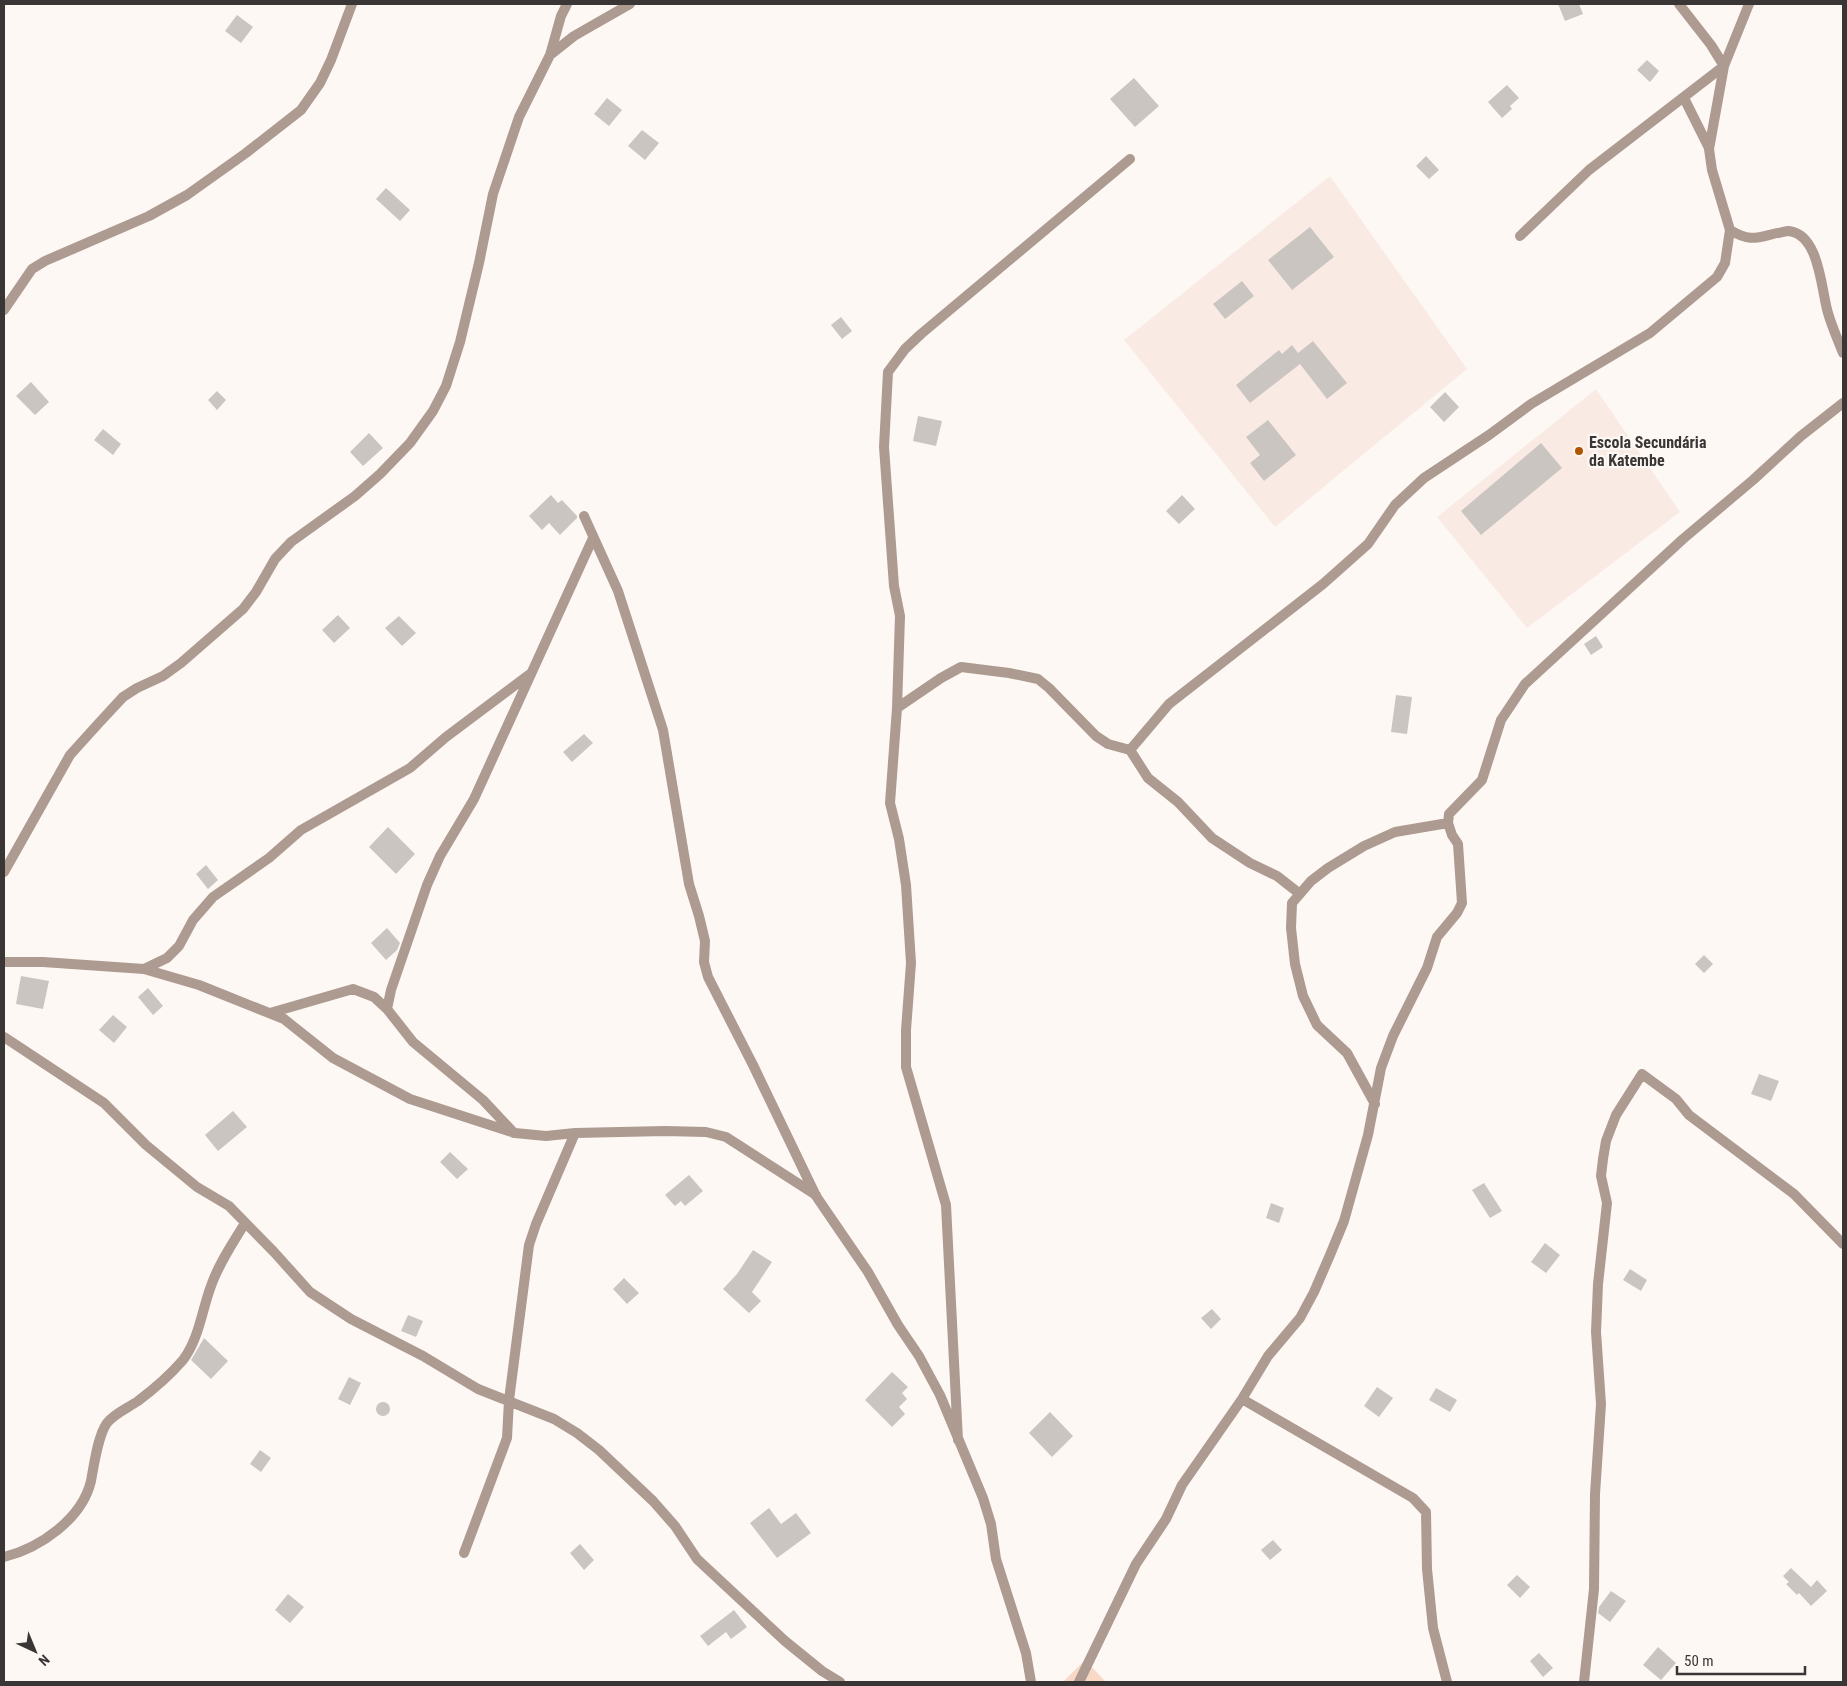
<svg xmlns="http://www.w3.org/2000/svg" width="1847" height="1686" font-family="'Roboto Condensed',sans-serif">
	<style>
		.built { fill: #f9ebe4 }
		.green { fill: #f9d8c5 }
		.building { fill: #cbc5c2 }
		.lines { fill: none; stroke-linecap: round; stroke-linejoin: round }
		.minor { stroke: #ad9a90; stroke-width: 10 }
		.poi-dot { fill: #b25400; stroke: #fef8f5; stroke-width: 2 }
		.labels { text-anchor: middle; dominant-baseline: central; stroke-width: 4.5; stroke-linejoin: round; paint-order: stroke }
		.poi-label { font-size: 16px; font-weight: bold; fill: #393635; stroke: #fef8f5; text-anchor: start }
	</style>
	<rect width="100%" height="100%" fill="#fef8f5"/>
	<!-- built -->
	<path class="built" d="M 1330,176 L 1467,369 L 1275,527 L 1124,340 Z
		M 1596,389 L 1680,512 L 1527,628 L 1437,517 Z"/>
	<!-- green -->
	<path class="green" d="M 1085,1660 L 1106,1682 L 1063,1682 Z"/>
	<!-- building -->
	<path class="building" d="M 1558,4 L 1579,4 L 1583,14 L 1565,21 Z
		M 237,15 L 253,27 L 241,43 L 225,31 Z
		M 1647,60 L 1659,71 L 1650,82 L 1637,70 Z
		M 1134,78 L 1159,106 L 1135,127 L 1110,99 Z
		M 1507,85 L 1519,98 L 1510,106 L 1512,109 L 1502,118 L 1488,102 Z
		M 607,98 L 622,110 L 609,126 L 594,114 Z
		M 642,130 L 659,143 L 645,160 L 628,146 Z
		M 1426,156 L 1439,170 L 1429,179 L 1416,166 Z
		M 386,188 L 410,210 L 400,221 L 376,199 Z
		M 1310,227 L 1334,257 L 1292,290 L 1268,260 Z
		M 1242,281 L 1254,296 L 1225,319 L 1213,304 Z
		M 841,317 L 852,331 L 842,339 L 831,325 Z
		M 1313,341 L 1347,383 L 1327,399 L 1300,364 L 1250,403 L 1236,385 L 1279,350 L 1282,354 L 1292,345 L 1298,353 Z
		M 31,382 L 49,402 L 35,415 L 16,396 Z
		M 217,391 L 226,400 L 217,410 L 208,400 Z
		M 1445,392 L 1459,407 L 1444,422 L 1430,407 Z
		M 918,416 L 942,421 L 936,446 L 913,441 Z
		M 1268,420 L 1296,455 L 1264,481 L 1250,463 L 1260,455 L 1246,437 Z
		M 103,429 L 121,444 L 113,455 L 94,440 Z
		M 369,433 L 383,448 L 363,466 L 350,452 Z
		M 1541,443 L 1562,468 L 1481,535 L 1461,511 Z
		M 551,495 L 558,503 L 562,500 L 577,516 L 577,518 L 560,535 L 549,523 L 542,530 L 529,516 Z
		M 1182,495 L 1195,509 L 1179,524 L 1166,511 Z
		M 338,615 L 350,628 L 334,643 L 322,630 Z
		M 399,616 L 416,633 L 402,646 L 385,628 Z
		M 1596,636 L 1603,647 L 1591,655 L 1584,644 Z
		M 1396,695 L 1412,697 L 1407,734 L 1391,732 Z
		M 584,734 L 593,743 L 572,762 L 563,752 Z
		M 388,827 L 415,854 L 396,874 L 369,847 Z
		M 206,865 L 218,880 L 208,889 L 196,874 Z
		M 387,928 L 400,943 L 397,950 L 386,960 L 371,943 Z
		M 1704,955 L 1713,964 L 1704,973 L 1695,964 Z
		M 21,976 L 49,981 L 43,1009 L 16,1004 Z
		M 148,988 L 163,1006 L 153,1015 L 138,997 Z
		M 113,1015 L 127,1027 L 114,1043 L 99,1030 Z
		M 1759,1074 L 1779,1081 L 1771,1101 L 1751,1094 Z
		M 233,1111 L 247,1127 L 218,1151 L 205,1135 Z
		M 450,1152 L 468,1169 L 457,1179 L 440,1162 Z
		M 689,1175 L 703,1191 L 685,1206 L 681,1201 L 675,1206 L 665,1195 Z
		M 1484,1183 L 1502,1211 L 1490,1218 L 1472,1190 Z
		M 1271,1203 L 1284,1208 L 1279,1223 L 1266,1218 Z
		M 1545,1243 L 1560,1255 L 1546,1273 L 1531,1262 Z
		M 753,1250 L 772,1262 L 752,1292 L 761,1301 L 749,1313 L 723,1289 L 737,1274 Z
		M 1630,1269 L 1647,1280 L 1641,1291 L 1623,1280 Z
		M 624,1278 L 639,1293 L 627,1304 L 613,1289 Z
		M 1212,1309 L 1221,1319 L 1211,1329 L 1201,1318 Z
		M 408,1315 L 423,1321 L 416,1337 L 401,1331 Z
		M 204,1338 L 228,1361 L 211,1379 L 191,1360 Z
		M 892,1372 L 908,1387 L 902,1393 L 907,1399 L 899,1407 L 905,1414 L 892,1427 L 865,1400 Z
		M 349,1377 L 361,1383 L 350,1405 L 338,1399 Z
		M 1377,1387 L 1393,1398 L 1379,1417 L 1364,1406 Z
		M 1436,1388 L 1457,1400 L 1450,1412 L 1429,1400 Z
		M376 1409a7 7 0 1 1 14 0a7 7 0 1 1-14 0Z
		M 1050,1412 L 1073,1436 L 1052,1457 L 1029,1433 Z
		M 260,1450 L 271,1458 L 261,1472 L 250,1464 Z
		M 769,1508 L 781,1524 L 796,1513 L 811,1533 L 777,1558 L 750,1523 Z
		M 1273,1540 L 1282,1550 L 1270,1560 L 1261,1550 Z
		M 580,1544 L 594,1560 L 584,1570 L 570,1553 Z
		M 1791,1568 L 1811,1587 L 1817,1580 L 1827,1591 L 1811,1606 L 1799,1593 L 1797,1595 L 1786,1584 L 1789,1582 L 1783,1576 Z
		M 1517,1575 L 1530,1587 L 1520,1598 L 1507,1585 Z
		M 1611,1591 L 1626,1601 L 1610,1622 L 1598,1613 L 1599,1607 Z
		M 288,1594 L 304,1607 L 290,1623 L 275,1610 Z
		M 734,1610 L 747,1627 L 731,1639 L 726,1632 L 708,1646 L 700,1636 Z
		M 1658,1647 L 1676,1663 L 1661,1680 L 1643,1665 Z
		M 1539,1653 L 1553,1668 L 1543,1677 L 1530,1661 Z"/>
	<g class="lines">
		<!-- minor -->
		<path class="minor" d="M 1679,4 L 1711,45 L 1724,66 L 1709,149 L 1712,170 L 1730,230 C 1750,242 1756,238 1777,233 C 1780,233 1785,231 1789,231 C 1820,235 1821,290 1828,313 C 1832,327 1838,340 1843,353
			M 550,55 L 574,36 L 630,4
			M 1684,98 L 1709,148
			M 1520,236 L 1589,170 L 1724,66 L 1749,4
			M 4,310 L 32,269 L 45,261 L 149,216 L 187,195 L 246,153 L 301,110 L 320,83 L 331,60 L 352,4
			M 584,516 L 618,591 L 663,730 L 689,884 L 699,916 L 705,941 L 704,962 L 708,977 L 753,1065 L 816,1196 L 868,1272 L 898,1325 L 919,1356 L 940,1395 L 983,1498 L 991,1524 L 996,1559 L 1026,1653 L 1031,1682
			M 897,708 L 941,678 L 961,667 L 1009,673 L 1038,679 L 1049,688 L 1096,736 L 1108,744 L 1130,750
			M 4,872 L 70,755 L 98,724 L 123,697 L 137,688 L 163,676 L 181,663 L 243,609 L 256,592 L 275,559 L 291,542 L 355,496 L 380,474 L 410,443 L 433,411 L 446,386 L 460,342 L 479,263 L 493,194 L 519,117 L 550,55 L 561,16 L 567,4
			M 1300,894 L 1277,876 L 1250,863 L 1212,838 L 1178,802 L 1148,778 L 1130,750 L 1169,704 L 1323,584 L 1368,544 L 1395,505 L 1424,478 L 1489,435 L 1531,404 L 1650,333 L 1717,277 L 1725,263 L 1730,230
			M 4,962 L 43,962 L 144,969 L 199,985 L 284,1019 L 333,1058 L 410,1099 L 515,1133 L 546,1136 L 575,1133 L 665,1131 L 706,1132 L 726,1137 L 816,1195
			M 144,969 L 167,958 L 179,946 L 193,920 L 213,897 L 269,858 L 301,830 L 410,768 L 446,737 L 530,674
			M 387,1009 L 391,990 L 427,885 L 440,856 L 474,799 L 593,538
			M 270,1013 L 353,989 L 374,997 L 387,1009 L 413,1042 L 483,1100 L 514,1133
			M 4,1037 L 104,1103 L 146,1145 L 197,1187 L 229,1206 L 274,1252 L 310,1292 L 351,1319 L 423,1356 L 478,1389 L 554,1419 L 577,1433 L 599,1450 L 653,1501 L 675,1526 L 697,1559 L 785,1641 L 822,1671 L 840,1682
			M 1375,1104 L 1347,1053 L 1317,1025 L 1303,996 L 1295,964 L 1291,928 L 1292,903 L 1311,881 L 1328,868 L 1364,846 L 1395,832 L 1448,823
			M 1242,1399 L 1413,1498 L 1426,1512 L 1427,1569 L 1433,1628 L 1447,1682
			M 958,1440 L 946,1205 L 906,1067 L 906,1030 L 911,963 L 906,885 L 899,839 L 890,803 L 897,708 L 900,616 L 894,586 L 884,447 L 888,372 L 905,349 L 921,334 L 1130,159
			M 464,1553 L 507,1438 L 509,1400 L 529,1245 L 536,1224 L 575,1133
			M 4,1557 C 40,1548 82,1519 91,1481 C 94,1465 98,1435 107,1423 C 115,1413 128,1408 138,1401 C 154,1389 170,1375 183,1360 C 199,1339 202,1310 211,1286 C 219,1263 233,1243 245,1223
			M 1079,1682 L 1136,1564 L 1166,1519 L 1182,1485 L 1242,1399 L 1268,1356 L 1300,1318 L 1314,1292 L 1330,1255 L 1344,1221 L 1368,1135 L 1381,1068 L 1393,1036 L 1427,968 L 1437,937 L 1457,913 L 1462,903 L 1458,844 L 1452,835 L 1448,823 L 1449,814 L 1482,780 L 1501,720 L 1525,684 L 1683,539 L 1753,480 L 1801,436 L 1843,403
			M 1584,1682 L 1594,1589 L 1595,1494 L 1601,1404 L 1596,1332 L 1598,1284 L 1607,1203 L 1601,1176 L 1603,1159 L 1606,1141 L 1616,1115 L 1642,1074 L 1676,1099 L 1689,1115 L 1794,1194 L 1843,1244"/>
	</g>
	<!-- markers -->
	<circle class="poi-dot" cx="1579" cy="451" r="5"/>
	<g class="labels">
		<!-- poi labels -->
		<g class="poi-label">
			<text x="1589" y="442">Escola Secundária<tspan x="1589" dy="18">da Katembe</tspan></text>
		</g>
	</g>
	<!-- border -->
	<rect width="1847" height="1686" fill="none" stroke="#393635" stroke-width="10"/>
	<!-- north arrow -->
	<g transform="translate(35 1651) rotate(136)" stroke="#fef8f5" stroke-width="4" paint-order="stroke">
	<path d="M0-4L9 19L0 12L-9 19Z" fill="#393635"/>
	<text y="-8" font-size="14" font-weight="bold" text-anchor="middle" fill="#393635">N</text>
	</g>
	<!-- scale -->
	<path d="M1677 1666v8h128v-8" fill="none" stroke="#393635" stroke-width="2.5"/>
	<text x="1684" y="1666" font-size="15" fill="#393635" stroke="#fef8f5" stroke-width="4" paint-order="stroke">50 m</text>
</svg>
